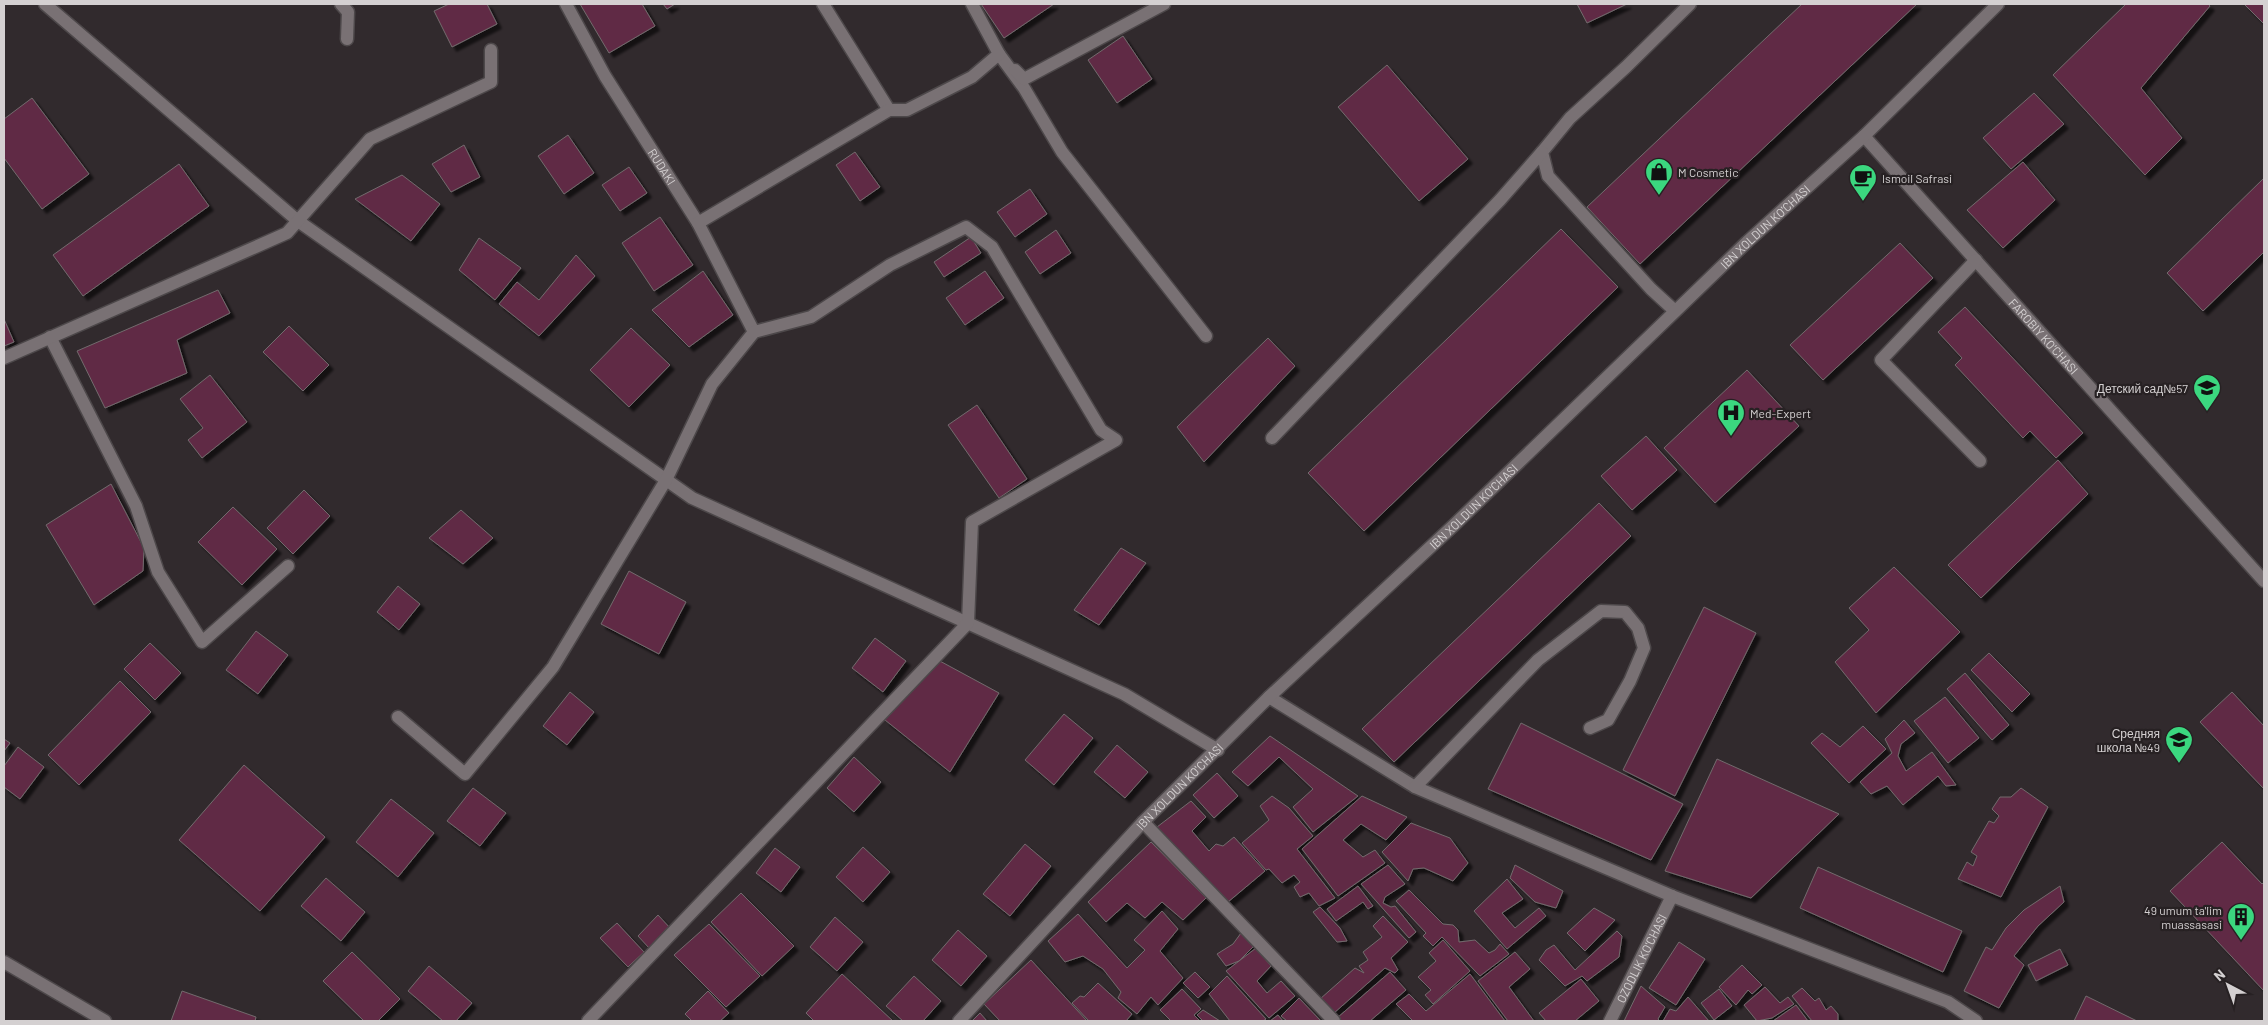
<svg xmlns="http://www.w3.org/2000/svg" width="2268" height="1025" font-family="Barlow,sans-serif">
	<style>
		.building { fill: #612c44; stroke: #726a6d; filter: url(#shadow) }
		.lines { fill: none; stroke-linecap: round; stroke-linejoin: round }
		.minor-casing { stroke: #4d484a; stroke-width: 15 }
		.minor { stroke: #797174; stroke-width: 12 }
		.labels { text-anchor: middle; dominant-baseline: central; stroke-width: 4.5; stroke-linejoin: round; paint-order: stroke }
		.street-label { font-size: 12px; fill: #d4d0d1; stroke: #272123 }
		.poi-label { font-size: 12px; fill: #d4d0d1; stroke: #272123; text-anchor: start }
	</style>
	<defs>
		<filter id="shadow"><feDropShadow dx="4.5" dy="4.5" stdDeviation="1" flood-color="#0009"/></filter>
	</defs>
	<rect width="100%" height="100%" fill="#312a2d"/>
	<!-- building -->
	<path class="building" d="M 449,4 L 487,4 L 497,24 L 452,47 L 434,11 Z
		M 580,4 L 642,4 L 655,26 L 609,53 Z
		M 663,4 L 675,4 L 667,9 Z
		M 981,4 L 1054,4 L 1004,38 Z
		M 1577,4 L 1627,4 L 1587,23 Z
		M 1802,4 L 1917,4 L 1640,264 L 1587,207 Z
		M 2126,4 L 2208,4 L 2210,6 L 2141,88 L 2182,138 L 2145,175 L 2053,75 Z
		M 2244,4 L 2264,4 L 2264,24 Z
		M 1123,36 L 1152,79 L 1117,103 L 1088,60 Z
		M 1387,65 L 1468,159 L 1419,201 L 1338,107 Z
		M 2034,93 L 2064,124 L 2011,169 L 1983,138 Z
		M 32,98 L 89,174 L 42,209 L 4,158 L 4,119 Z
		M 568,135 L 594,173 L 564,194 L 538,156 Z
		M 464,145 L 480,177 L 451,192 L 432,164 Z
		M 855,152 L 880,187 L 860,201 L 836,165 Z
		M 2023,162 L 2055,200 L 2003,248 L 1967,210 Z
		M 179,164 L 209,206 L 83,296 L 53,255 Z
		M 629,167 L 647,193 L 620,211 L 602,185 Z
		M 402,175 L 440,204 L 411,241 L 355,199 Z
		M 2264,178 L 2264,252 L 2203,311 L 2167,273 Z
		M 1030,189 L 1047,214 L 1015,237 L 997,212 Z
		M 660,217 L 693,265 L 654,291 L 622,243 Z
		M 1561,229 L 1618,287 L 1364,531 L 1308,473 Z
		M 1056,230 L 1071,253 L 1040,274 L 1025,252 Z
		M 971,237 L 981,253 L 944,277 L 934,262 Z
		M 479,238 L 521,268 L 495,300 L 459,270 Z
		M 1900,243 L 1933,278 L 1823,380 L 1790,345 Z
		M 576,255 L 595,276 L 539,336 L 499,304 L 517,282 L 539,300 Z
		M 703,271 L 733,315 L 689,347 L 652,310 Z
		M 985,271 L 1004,298 L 965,325 L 946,298 Z
		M 218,290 L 230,313 L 177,340 L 187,373 L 105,408 L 77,351 Z
		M 1965,307 L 2083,433 L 2056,458 L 2030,431 L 2023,438 L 1955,365 L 1962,358 L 1938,332 Z
		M 4,319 L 14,342 L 4,346 Z
		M 289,326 L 329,365 L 303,391 L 263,352 Z
		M 631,328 L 670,365 L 629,407 L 590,370 Z
		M 1268,338 L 1295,366 L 1204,462 L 1177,427 Z
		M 1747,370 L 1799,426 L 1715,503 L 1664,448 Z
		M 210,375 L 247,422 L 202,458 L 188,440 L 203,428 L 180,399 Z
		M 977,405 L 1027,479 L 999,498 L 948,425 Z
		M 1646,436 L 1677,470 L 1632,510 L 1601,476 Z
		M 2058,460 L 2088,494 L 1981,598 L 1948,565 Z
		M 111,484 L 144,548 L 143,571 L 94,605 L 46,525 Z
		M 304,490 L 330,516 L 293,554 L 267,528 Z
		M 1599,503 L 1631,536 L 1394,762 L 1362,729 Z
		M 233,507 L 277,549 L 242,585 L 198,542 Z
		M 461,510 L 493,538 L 463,564 L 429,538 Z
		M 1121,548 L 1146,563 L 1099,625 L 1074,610 Z
		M 1894,567 L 1960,632 L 1876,713 L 1835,662 L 1869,630 L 1849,608 Z
		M 629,571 L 686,602 L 659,654 L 601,624 Z
		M 398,586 L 420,604 L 399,630 L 377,612 Z
		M 1704,607 L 1756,633 L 1675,796 L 1623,770 Z
		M 256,631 L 288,655 L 258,694 L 226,670 Z
		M 875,638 L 906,661 L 883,692 L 852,668 Z
		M 150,643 L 181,673 L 155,700 L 124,669 Z
		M 1989,653 L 2030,694 L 2012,712 L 1971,670 Z
		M 938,660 L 999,693 L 950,772 L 885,720 Z
		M 1965,673 L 2009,725 L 1992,740 L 1947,689 Z
		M 120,681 L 151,712 L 79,785 L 48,755 Z
		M 570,692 L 594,712 L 567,745 L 543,726 Z
		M 2232,692 L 2264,726 L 2264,789 L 2200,722 Z
		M 1945,697 L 1979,738 L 1948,763 L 1914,721 Z
		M 1064,714 L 1093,738 L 1054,785 L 1025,760 Z
		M 1904,720 L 1915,733 L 1901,744 L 1898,756 L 1906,771 L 1932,752 L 1956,785 L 1946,786 L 1938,776 L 1903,805 L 1887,786 L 1871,794 L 1860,782 L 1892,753 L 1885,739 Z
		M 1521,723 L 1683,804 L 1651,860 L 1488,789 Z
		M 1863,726 L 1886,749 L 1849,783 L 1811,743 L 1822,733 L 1840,747 Z
		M 1270,736 L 1358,796 L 1313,832 L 1293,807 L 1313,789 L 1279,757 L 1248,786 L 1232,772 Z
		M 4,739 L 10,743 L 4,751 Z
		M 1117,745 L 1148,772 L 1125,798 L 1094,772 Z
		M 18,747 L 44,767 L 20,799 L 4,787 L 4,766 Z
		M 854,757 L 881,782 L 854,812 L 827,788 Z
		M 1717,759 L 1839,814 L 1751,898 L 1665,871 Z
		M 244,765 L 325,837 L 260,911 L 179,840 Z
		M 1217,773 L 1238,796 L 1214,818 L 1193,795 Z
		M 473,788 L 506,813 L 480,846 L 447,821 Z
		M 2021,788 L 2048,807 L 2001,897 L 1958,879 L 1967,862 L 1973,866 L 1977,856 L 1971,852 L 1989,821 L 1994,823 L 1999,816 L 1992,809 L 2000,797 L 2011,797 Z
		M 1272,796 L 1289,808 L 1313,836 L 1297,849 L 1335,898 L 1319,906 L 1309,893 L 1300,897 L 1294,887 L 1300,882 L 1294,875 L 1282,883 L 1269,869 L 1266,870 L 1242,843 L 1269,820 L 1260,806 Z
		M 1362,796 L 1407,817 L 1386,840 L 1361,824 L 1343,840 L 1363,857 L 1375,850 L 1385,863 L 1338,896 L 1302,849 Z
		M 391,799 L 434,833 L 398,877 L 356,842 Z
		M 1191,801 L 1206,817 L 1192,831 L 1209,851 L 1216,844 L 1223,846 L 1234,837 L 1265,871 L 1228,902 L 1157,827 Z
		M 1411,823 L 1450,838 L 1468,863 L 1453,881 L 1424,868 L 1413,869 L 1408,881 L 1382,852 Z
		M 1151,842 L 1206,898 L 1183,920 L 1162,902 L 1145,918 L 1127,903 L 1106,922 L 1088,902 Z
		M 2222,842 L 2262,884 L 2264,882 L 2264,991 L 2170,891 Z
		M 1025,844 L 1051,866 L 1010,916 L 983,894 Z
		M 863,847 L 890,872 L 863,902 L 836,877 Z
		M 775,848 L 800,867 L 781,892 L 756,873 Z
		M 1388,865 L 1405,884 L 1385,897 L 1383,903 L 1391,907 L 1395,906 L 1416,932 L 1409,938 L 1361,884 Z
		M 1515,865 L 1563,891 L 1556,908 L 1535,902 L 1510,878 Z
		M 1818,867 L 1962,931 L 1943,972 L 1800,908 Z
		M 326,878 L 365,912 L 341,941 L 301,906 Z
		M 1507,879 L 1523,899 L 1502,913 L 1515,928 L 1539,908 L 1546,916 L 1507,949 L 1474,911 Z
		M 1358,886 L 1373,906 L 1368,909 L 1363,902 L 1336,921 L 1327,909 Z
		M 2060,886 L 2064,902 L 2038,926 L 2014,956 L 2024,965 L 1999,1008 L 1964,991 L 1986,947 L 1992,950 L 2006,928 L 2024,910 Z
		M 1409,890 L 1443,924 L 1453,925 L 1458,930 L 1459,942 L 1475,940 L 1489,953 L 1495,950 L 1500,944 L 1509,954 L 1480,976 L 1442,937 L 1433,946 L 1423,936 L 1426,933 L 1396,901 Z
		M 741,893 L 794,946 L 762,976 L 711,922 Z
		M 1320,907 L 1340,928 L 1347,941 L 1337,942 L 1313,912 Z
		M 1594,908 L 1615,920 L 1585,951 L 1567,933 Z
		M 1162,911 L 1178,929 L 1160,951 L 1183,978 L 1158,1005 L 1151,997 L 1137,1014 L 1118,998 L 1121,992 L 1103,969 L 1083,956 L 1065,962 L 1048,941 L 1078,914 L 1127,968 L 1145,950 L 1134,940 Z
		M 658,915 L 671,929 L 649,948 L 638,936 Z
		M 1383,916 L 1408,942 L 1391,958 L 1398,970 L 1395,973 L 1385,968 L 1334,1013 L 1320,999 L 1355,968 L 1364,973 L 1359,966 L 1368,960 L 1363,952 L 1382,937 L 1373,926 Z
		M 835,917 L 863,942 L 837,971 L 810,947 Z
		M 617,923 L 644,952 L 628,967 L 600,938 Z
		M 709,924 L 760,976 L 726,1007 L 674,955 Z
		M 958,930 L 987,956 L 961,986 L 932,960 Z
		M 1617,931 L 1622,936 L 1619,957 L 1587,981 L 1582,976 L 1565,986 L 1539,960 L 1546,950 L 1554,945 L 1575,970 Z
		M 1241,933 L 1254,946 L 1239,961 L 1226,966 L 1217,954 L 1233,944 Z
		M 1443,940 L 1470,971 L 1433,1004 L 1425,995 L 1431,990 L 1418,977 L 1436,961 L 1429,953 Z
		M 1679,942 L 1705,959 L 1676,1005 L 1649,988 Z
		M 1256,948 L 1271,966 L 1257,981 L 1267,993 L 1281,981 L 1295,996 L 1269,1018 L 1226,971 Z
		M 2060,949 L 2068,965 L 2036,981 L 2028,965 Z
		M 352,952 L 400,999 L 378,1021 L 364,1021 L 323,981 Z
		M 1515,952 L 1530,969 L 1509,987 L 1534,1021 L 1508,1021 L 1478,981 Z
		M 1031,960 L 1087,1021 L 1000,1021 L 984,1004 Z
		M 1742,965 L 1762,985 L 1752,994 L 1748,990 L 1736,1005 L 1719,987 Z
		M 429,966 L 472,1003 L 456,1021 L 443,1021 L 408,991 Z
		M 1195,972 L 1210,987 L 1198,998 L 1183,983 Z
		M 1390,972 L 1406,990 L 1370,1021 L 1339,1021 L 1337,1018 Z
		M 842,974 L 893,1021 L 814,1021 L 806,1013 Z
		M 1470,974 L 1505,1021 L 1413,1021 L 1396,1004 L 1409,994 L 1426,1011 Z
		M 914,976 L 941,1001 L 923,1021 L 903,1021 L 886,1006 Z
		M 1227,976 L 1266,1019 L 1263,1021 L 1230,1021 L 1209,994 Z
		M 1581,979 L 1599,1001 L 1575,1021 L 1546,1021 L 1539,1013 Z
		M 1098,983 L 1132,1014 L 1126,1021 L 1089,1021 L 1072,1003 L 1080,996 L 1084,997 Z
		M 1641,986 L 1665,1007 L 1658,1019 L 1660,1021 L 1624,1021 Z
		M 1765,987 L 1780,1003 L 1788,997 L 1794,1004 L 1772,1018 L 1757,1021 L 1744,1005 Z
		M 1802,988 L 1815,1001 L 1819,998 L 1826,1010 L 1831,1006 L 1838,1014 L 1838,1021 L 1812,1021 L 1792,996 Z
		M 1182,989 L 1201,1009 L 1194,1015 L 1200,1021 L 1171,1021 L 1160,1010 Z
		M 1719,989 L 1732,1006 L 1714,1020 L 1701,1003 Z
		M 182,991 L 256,1017 L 255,1021 L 171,1021 Z
		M 708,991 L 729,1013 L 720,1021 L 692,1021 L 685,1014 Z
		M 2086,996 L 2137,1021 L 2074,1021 Z
		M 1688,997 L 1709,1021 L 1663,1021 L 1670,1009 L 1676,1011 Z
		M 1299,998 L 1321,1021 L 1287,1021 L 1281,1016 Z
		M 1796,1005 L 1808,1021 L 1773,1021 Z
		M 1203,1010 L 1220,1021 L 1203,1021 L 1197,1015 Z
		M 980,1013 L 987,1021 L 972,1021 Z
		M 1278,1015 L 1283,1021 L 1270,1021 Z"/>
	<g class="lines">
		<defs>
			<g id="minor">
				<path d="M 45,4 L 298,221 L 692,498 L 1124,694 L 1218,750"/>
				<path d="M 341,4 L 348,12 L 347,39"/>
				<path id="s1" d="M 566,4 L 605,76 L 698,223 L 754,332"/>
				<path d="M 823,4 L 889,110"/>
				<path d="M 999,54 L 1024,88 L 1062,152 L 1206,336"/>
				<path d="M 1015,70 L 1024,79 L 1164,4"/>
				<path id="s2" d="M 1864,136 L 2264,581"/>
				<path d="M 698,223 L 889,110 L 907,110 L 972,77 L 999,54 L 972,4"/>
				<path d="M 1976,260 L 1881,360 L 1980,461"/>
				<path d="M 1675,311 L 1651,289 L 1548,176 L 1542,152 L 1570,118 L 1626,67 L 1690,4"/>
				<path d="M 50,337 L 136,506 L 158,572 L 202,642 L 288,566"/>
				<path d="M 4,358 L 287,233 L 370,139 L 491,82 L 491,50"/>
				<path d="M 1272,438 L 1500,200 L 1542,152"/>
				<path d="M 1269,697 L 1415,787 L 1672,896 L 1948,1002 L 1976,1021"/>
				<path d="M 398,717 L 465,774 L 553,667 L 666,480 L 712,384 L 754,332 L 811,317 L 890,265 L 966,227 L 992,247 L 1101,430 L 1116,440 L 972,522 L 968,623 L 588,1021"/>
				<path d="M 1415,787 L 1538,660 L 1601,611 L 1625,612 L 1638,628 L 1644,648 L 1630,681 L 1608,720 L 1590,728"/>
				<path d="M 1143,822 L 1334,1021"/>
				<path d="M 4,962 L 105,1021"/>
				<path id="s3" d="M 959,1021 L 1143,822 L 1269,697 L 1453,526 L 1747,242 L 1864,136 L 1998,4"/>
				<path id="s4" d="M 1610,1021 L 1672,896"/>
			</g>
		</defs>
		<!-- minor casing -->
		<use href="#minor" class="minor-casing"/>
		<!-- minor -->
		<use href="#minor" class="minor"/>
	</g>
	<!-- icons -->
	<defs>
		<symbol id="shop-pin" viewBox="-11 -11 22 30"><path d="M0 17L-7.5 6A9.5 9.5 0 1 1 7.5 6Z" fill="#3bd77f" stroke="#272123"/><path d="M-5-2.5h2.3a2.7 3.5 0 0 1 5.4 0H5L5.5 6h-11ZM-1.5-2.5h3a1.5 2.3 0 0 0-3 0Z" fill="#111"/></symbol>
		<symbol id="cafe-pin" viewBox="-11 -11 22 30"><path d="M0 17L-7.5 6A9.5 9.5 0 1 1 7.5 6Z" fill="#3bd77f" stroke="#272123"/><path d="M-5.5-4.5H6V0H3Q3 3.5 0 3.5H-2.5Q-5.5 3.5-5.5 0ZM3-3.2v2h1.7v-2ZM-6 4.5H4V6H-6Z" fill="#111"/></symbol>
		<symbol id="school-pin" viewBox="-11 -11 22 30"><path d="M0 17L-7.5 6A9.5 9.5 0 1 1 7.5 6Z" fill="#3bd77f" stroke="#272123"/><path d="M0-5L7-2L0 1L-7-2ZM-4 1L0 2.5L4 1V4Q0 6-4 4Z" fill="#111"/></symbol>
		<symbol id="hospital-pin" viewBox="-11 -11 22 30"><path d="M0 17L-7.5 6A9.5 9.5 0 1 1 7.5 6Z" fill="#3bd77f" stroke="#272123"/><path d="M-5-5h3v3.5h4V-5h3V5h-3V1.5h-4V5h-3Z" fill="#111"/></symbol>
		<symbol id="building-pin" viewBox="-11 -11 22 30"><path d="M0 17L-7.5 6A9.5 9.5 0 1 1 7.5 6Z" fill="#3bd77f" stroke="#272123"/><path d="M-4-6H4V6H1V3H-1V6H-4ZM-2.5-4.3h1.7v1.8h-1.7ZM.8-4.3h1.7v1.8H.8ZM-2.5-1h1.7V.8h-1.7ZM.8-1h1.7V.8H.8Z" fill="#111"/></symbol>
	</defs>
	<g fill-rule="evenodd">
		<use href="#shop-pin" x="1643" y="156" width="32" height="43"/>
		<use href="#cafe-pin" x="1847" y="162" width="32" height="43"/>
		<use href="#school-pin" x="2191" y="372" width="32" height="43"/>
		<use href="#hospital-pin" x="1715" y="397" width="32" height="43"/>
		<use href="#school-pin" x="2163" y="724" width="32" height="43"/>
		<use href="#building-pin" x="2225" y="901" width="32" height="43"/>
	</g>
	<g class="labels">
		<!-- street labels -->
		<g class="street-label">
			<text stroke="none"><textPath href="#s1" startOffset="189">RUDAKI</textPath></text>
			<text stroke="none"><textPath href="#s3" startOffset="1132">IBN XOLDUN KO'CHASI</textPath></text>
			<text stroke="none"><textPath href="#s2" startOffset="269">FAROBIY KO'CHASI</textPath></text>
			<text stroke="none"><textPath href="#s3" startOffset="728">IBN XOLDUN KO'CHASI</textPath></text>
			<text stroke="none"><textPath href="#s3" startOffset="322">IBN XOLDUN KO'CHASI</textPath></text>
			<text stroke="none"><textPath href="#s4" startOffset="70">OZODLIK KO'CHASI</textPath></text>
		</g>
		<!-- poi labels -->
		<g class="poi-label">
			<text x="1678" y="172">M Cosmetic</text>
			<text x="1882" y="178">Ismoil Safrasi</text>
			<text x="2188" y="388" text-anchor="end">Детский сад№57</text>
			<text x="1750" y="413">Med-Expert</text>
			<text x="2160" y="733" text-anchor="end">Средняя<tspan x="2160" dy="14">школа №49</tspan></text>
			<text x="2222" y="910" text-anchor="end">49 umum ta'lim<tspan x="2222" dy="14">muassasasi</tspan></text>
		</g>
	</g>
	<!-- border -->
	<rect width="2268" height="1025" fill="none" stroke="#d4d0d1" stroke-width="10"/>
	<!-- north arrow -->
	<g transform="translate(2228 985) rotate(319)" stroke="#272123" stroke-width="4" paint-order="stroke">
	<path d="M0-4L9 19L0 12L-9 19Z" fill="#d4d0d1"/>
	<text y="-8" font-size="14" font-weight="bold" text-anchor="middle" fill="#d4d0d1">N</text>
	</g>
</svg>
